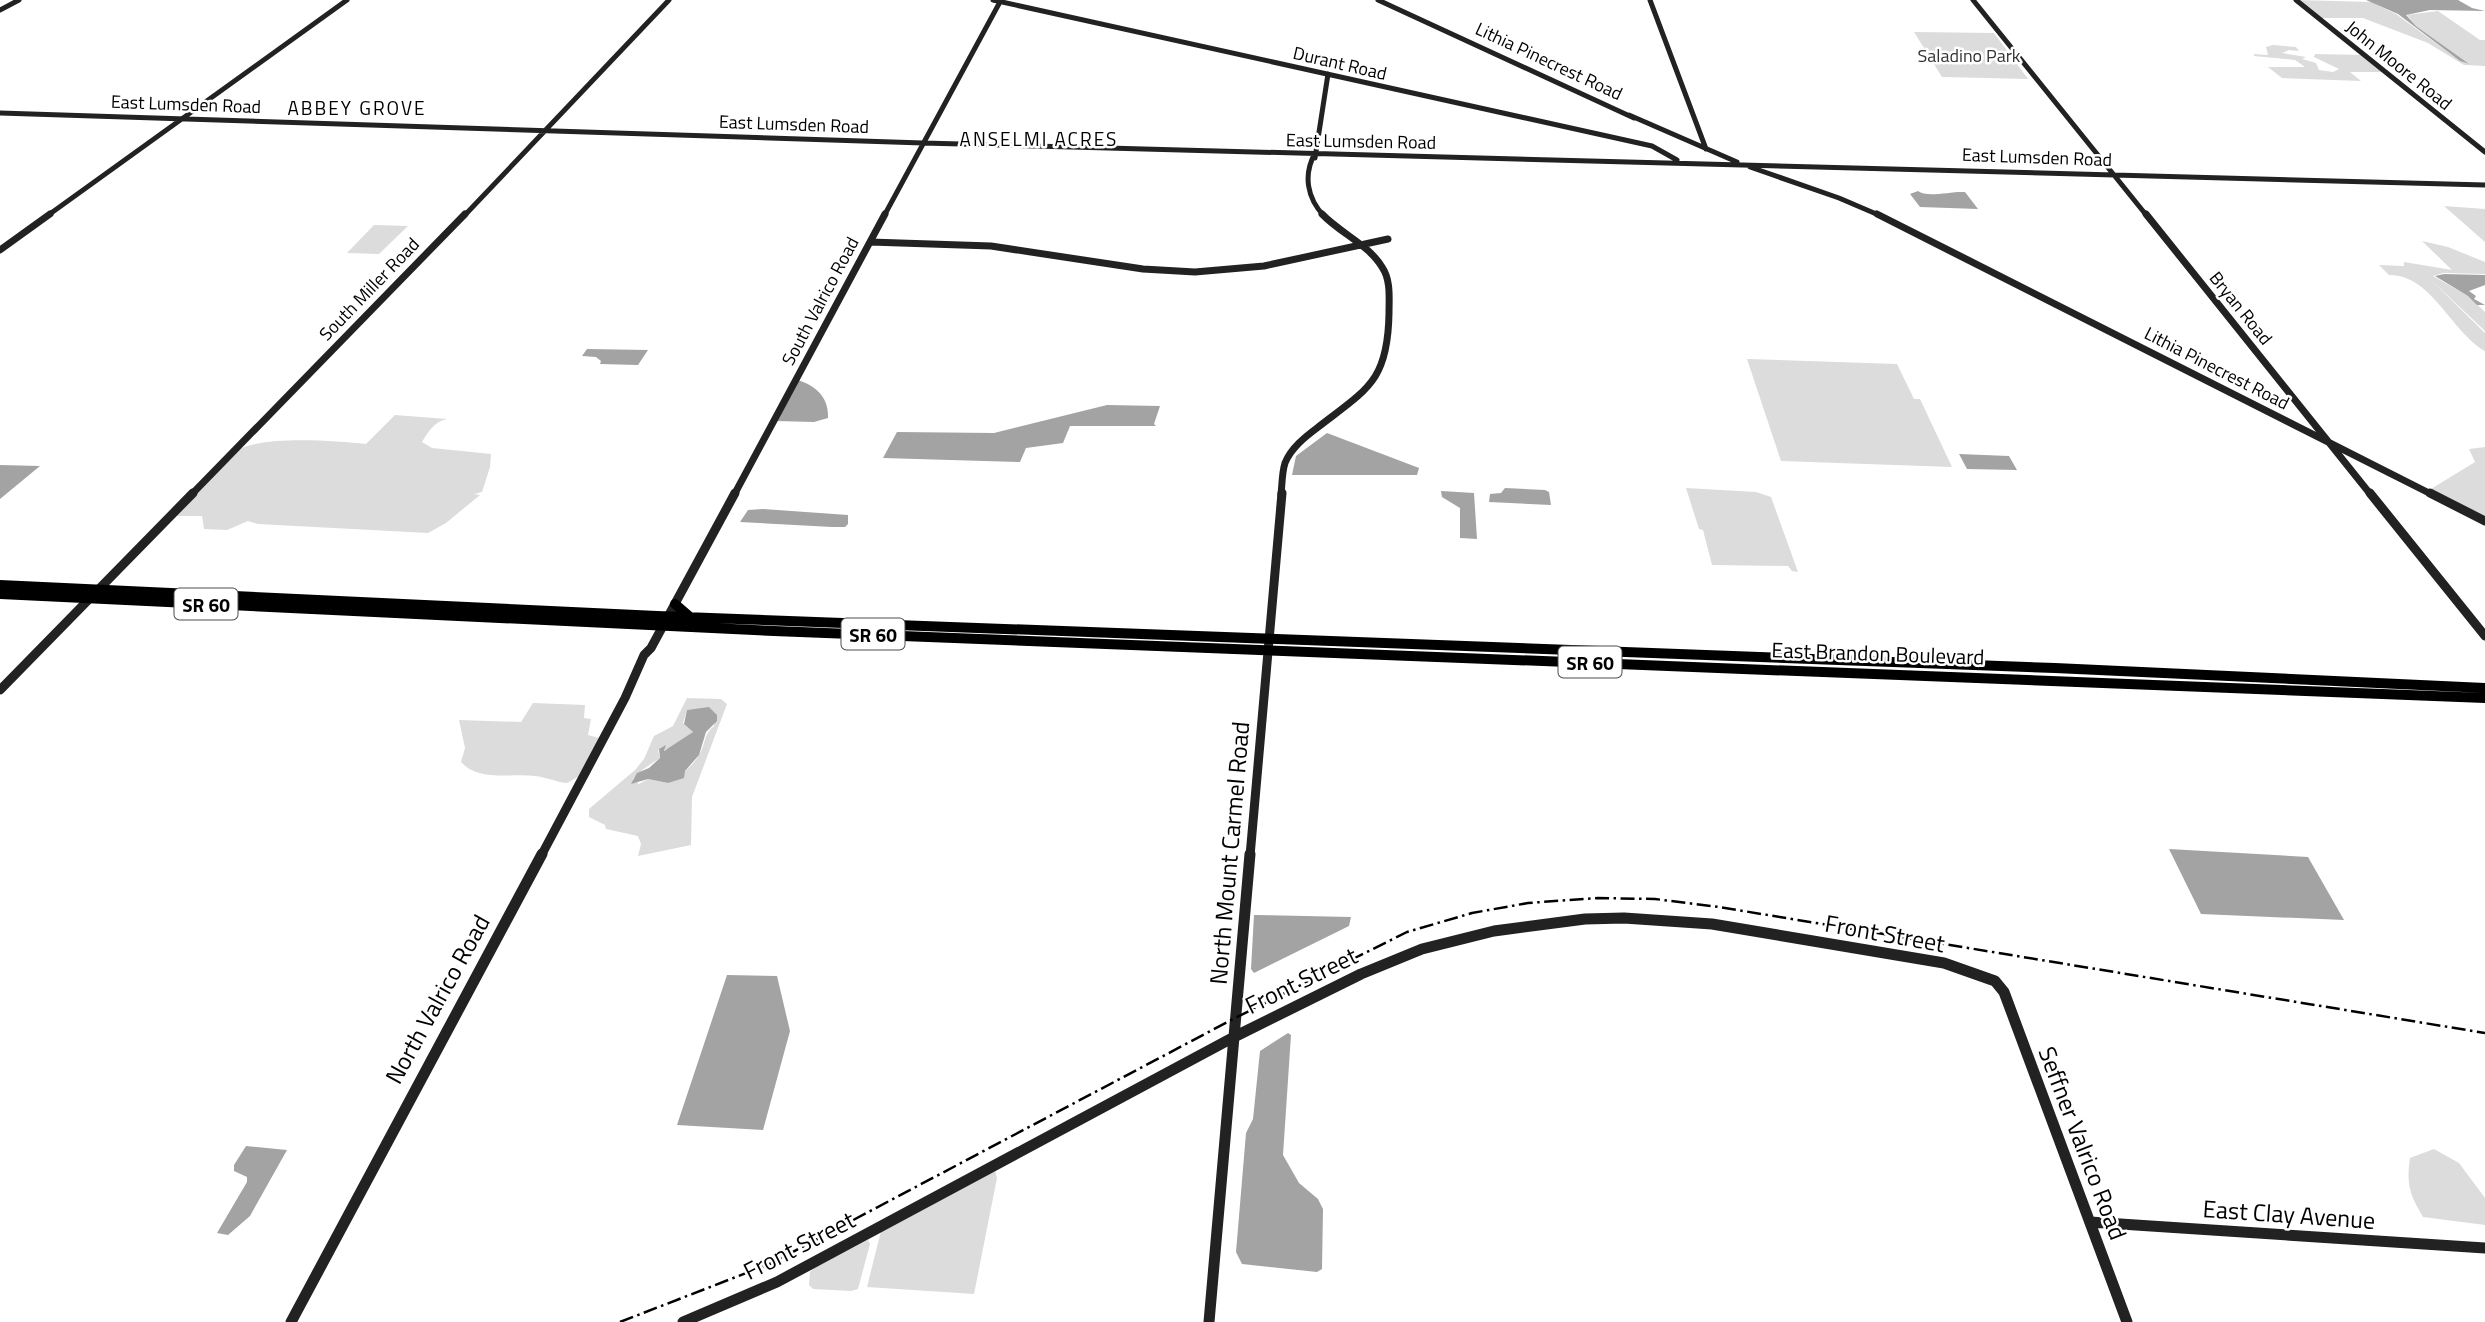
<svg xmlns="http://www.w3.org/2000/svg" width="2485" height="1322" font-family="'Titillium Web',sans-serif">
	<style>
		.green { fill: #dcdcdc; fill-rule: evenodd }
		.water { fill: #a3a3a3 }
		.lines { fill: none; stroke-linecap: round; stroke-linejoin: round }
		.secondary-far3 { stroke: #222; stroke-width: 5 }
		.secondary-far2 { stroke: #222; stroke-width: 7 }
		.secondary-far1 { stroke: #222; stroke-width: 9 }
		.secondary { stroke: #222; stroke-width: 11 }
		.highway { stroke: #000; stroke-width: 10 }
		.rail { stroke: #000; stroke-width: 2.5; stroke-dasharray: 14 4.5 2.5 4.5; stroke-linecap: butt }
		.labels { text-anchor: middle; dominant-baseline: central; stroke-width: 5; stroke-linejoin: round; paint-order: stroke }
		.far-park-label { font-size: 18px; fill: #333; stroke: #fff }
		.far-street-label { font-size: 18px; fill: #000; stroke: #fff }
		.far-neighbourhood-label { font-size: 19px; letter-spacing: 2px; fill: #000; stroke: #fff }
		.shield { fill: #fff; stroke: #4c4c4c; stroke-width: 2 }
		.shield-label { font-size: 19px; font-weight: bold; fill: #000 }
		.street-label { font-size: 21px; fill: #000; stroke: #fff }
		.near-street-label { font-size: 24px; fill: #000; stroke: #fff }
	</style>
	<rect width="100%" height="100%" fill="#fff"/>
	<!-- green -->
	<path class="green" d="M 2297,0 L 2371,2 L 2396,14 L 2460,61 L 2468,64 L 2415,25 L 2407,15 L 2438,11 L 2480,40 L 2485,40 L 2485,66 L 2464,65 L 2428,43 L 2363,18 L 2320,18 Z
		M 1914,32 L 1994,33 L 2028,79 L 1942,77 Z
		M 2273,45 L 2296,47 L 2299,51 L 2289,50 L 2282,53 L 2306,57 L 2302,59 L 2316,63 L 2319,70 L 2333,72 L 2339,69 L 2314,57 L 2315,54 L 2363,55 L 2384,72 L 2350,72 L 2361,81 L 2282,78 L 2268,67 L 2305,67 L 2295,60 L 2254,56 L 2254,54 L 2268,55 L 2266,47 Z
		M 2444,206 L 2485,209 L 2485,242 Z
		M 374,225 L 408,226 L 379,254 L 347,253 Z
		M 2422,241 L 2448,247 L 2485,262 L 2485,274 L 2443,273 L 2433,276 L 2468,296 L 2485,312 L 2485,331 L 2427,276 L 2485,333 L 2485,351 C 2452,333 2431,274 2389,275 L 2379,265 L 2404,266 L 2404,262 L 2452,270 Z
		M 1747,359 L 1897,364 L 1914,399 L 1920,399 L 1952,467 L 1781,461 Z
		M 395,415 L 447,419 C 435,421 428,432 422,442 L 432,448 L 491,454 L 490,467 L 482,492 L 474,494 L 480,495 L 446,523 L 428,533 L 258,524 L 248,521 L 227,530 L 204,529 L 202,516 L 170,516 L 235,451 C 263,435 333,441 366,444 Z
		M 2485,447 L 2485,517 L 2431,489 L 2475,462 L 2469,449 Z
		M 1686,488 L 1756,492 L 1771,497 L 1798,572 L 1792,571 L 1788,566 L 1712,565 L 1703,530 L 1699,529 Z
		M 687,698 L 721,699 L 727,704 L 692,797 L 691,845 L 638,856 L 641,844 L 638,836 L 606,829 L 605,825 L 589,817 L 589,809 L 635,770 L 644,759 L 654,736 L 673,726 ZM 709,708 L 715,713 L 714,726 C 704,734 706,741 701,751 C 694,766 681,775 668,783 L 648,779 L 639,784 L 633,779 C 639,771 651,764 660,758 L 658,750 L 670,749 L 693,732 L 683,723 L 687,710 Z
		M 533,703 L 585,705 L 584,718 L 591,719 L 588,735 L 599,738 L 581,775 L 567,783 C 556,782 546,777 535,776 C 511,773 479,782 461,762 L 465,748 L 459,720 L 521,722 Z
		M 2434,1149 L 2459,1163 L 2485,1198 L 2485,1225 L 2423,1217 C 2410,1195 2406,1185 2410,1158 Z
		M 995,1170 L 997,1178 L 974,1294 L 867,1287 L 881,1231 Z
		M 868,1240 L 870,1244 L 858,1289 L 851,1291 L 813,1289 L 809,1285 L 810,1272 L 814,1268 Z"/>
	<!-- water -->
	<path class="water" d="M 2366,0 L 2458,0 L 2472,8 L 2485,11 L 2430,10 L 2406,15 L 2416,26 L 2469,64 L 2460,61 L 2398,14 Z
		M 1918,191 C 1927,198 1951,191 1965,192 L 1978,209 L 1920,207 L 1910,194 Z
		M 2444,274 L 2485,275 L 2485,285 L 2469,291 L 2476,296 L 2474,299 L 2485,305 L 2477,305 L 2468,296 L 2435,276 Z
		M 587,349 L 648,350 L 638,365 L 600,364 L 601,361 L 596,357 L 582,356 Z
		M 798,380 C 816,386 829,397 828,418 L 814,422 L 776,421 Z
		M 1107,405 L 1160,406 L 1154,424 L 1156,426 L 1070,426 L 1063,443 L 1026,448 L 1020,462 L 883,458 L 897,432 L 994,433 Z
		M 1327,433 L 1419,468 L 1417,475 L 1292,475 L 1296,456 Z
		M 1959,454 L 2009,456 L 2017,470 L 1967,469 Z
		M 0,465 L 40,466 L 0,499 Z
		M 1505,488 L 1545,490 L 1549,492 L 1551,505 L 1489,502 L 1490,494 L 1501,493 Z
		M 1441,491 L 1474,493 L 1477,539 L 1460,538 L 1460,508 L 1442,497 Z
		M 763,509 L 848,515 L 848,524 L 845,527 L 832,527 L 740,522 L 748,510 Z
		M 709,707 L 717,715 L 717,721 L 706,732 L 699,755 L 685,771 L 684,778 L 668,783 L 648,779 L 631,784 L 637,773 L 649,768 L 660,758 L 659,749 L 666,745 L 664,751 L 693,732 L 684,724 L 687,710 Z
		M 2169,849 L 2308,857 L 2344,920 L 2201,914 Z
		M 1254,915 L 1351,917 L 1349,926 L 1254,973 L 1251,969 Z
		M 727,975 L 777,976 L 790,1031 L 763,1130 L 677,1125 Z
		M 1288,1033 L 1291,1035 L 1283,1155 L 1299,1183 L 1318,1199 L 1323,1209 L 1322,1269 L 1317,1272 L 1242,1264 L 1236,1252 L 1246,1133 L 1253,1119 L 1260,1051 Z
		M 246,1146 L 287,1150 L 250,1216 L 228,1235 L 217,1233 L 247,1182 L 247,1177 L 234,1171 L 234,1165 Z"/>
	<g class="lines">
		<!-- secondary-far3 -->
		<path class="secondary-far3" d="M 993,0 L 1652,146 L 1677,160
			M 1378,0 L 1634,118
			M 1650,0 L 1706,149
			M 1973,0 L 2147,216
			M 2296,0 L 2485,152
			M 0,10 L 19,0
			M 0,113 L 923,143 L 2485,185
			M 1629,115 L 1737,162
			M 1315,153 C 1303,175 1307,198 1324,216
			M 1315,158 L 1328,74
			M 1750,167 L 1839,198 L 1881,216
			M 47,216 L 347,0
			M 464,216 L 669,0
			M 884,216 L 1001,0"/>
		<!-- secondary-far2 -->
		<path class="secondary-far2" d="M 1877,214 L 2433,495
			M 2146,214 L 2371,495
			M 870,242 L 991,246 L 1143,269 L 1195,272 L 1264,266 L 1388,239
			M 0,250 L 50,214
			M 191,495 L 465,214
			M 734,495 L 885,214
			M 1281,495 C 1282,485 1282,472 1285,463 C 1291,448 1305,437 1317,428 C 1367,389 1388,382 1389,313 C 1389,298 1391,280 1382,267 C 1369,245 1340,233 1322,214"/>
		<!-- secondary-far1 -->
		<path class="secondary-far1" d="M 2370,493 L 2485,636
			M 2430,493 L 2485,521
			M 0,690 L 193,493
			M 541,856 L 625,698 L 644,655 L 651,648 L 735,493
			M 1250,856 L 1282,493"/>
		<!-- secondary -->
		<path class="secondary" d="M 2090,1222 L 2485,1248
			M 291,1322 L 542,854
			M 683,1322 L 777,1282 L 1234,1037 L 1361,974 L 1422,949 L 1494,931 L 1585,919 L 1624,918 L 1712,924 L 1944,963 L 1995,981 L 2004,992 L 2127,1322
			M 1209,1322 L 1250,854"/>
		<!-- highway -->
		<path class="highway" d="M 0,585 L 657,616 L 2055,668 L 2485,688
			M 0,594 L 774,631 L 2485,698
			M 675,604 L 690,617"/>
		<!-- rail -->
		<path class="rail" d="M 620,1322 L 772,1263 L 1235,1018 L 1407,932 L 1472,913 L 1528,903 L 1598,898 L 1655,899 L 1719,907 L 2485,1033"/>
	</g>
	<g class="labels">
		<!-- far-park labels -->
		<g class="far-park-label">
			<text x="1969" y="55">Saladino Park</text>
		</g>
		<!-- far-street labels -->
		<g class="far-street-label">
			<text transform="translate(1549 61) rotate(25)">Lithia Pinecrest Road</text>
			<text transform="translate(1340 63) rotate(13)">Durant Road</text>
			<text transform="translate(2399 65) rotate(39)">John Moore Road</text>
			<text transform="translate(186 104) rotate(2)">East Lumsden Road</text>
			<text transform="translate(794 124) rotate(2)">East Lumsden Road</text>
			<text transform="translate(1361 141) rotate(1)">East Lumsden Road</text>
			<text transform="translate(2037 157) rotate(2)">East Lumsden Road</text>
			<text transform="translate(369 289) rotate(-46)">South Miller Road</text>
			<text transform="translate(820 301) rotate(-62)">South Valrico Road</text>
			<text transform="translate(2241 308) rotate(51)">Bryan Road</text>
			<text transform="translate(2217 368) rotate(27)">Lithia Pinecrest Road</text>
		</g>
		<!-- far-neighbourhood labels -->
		<g class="far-neighbourhood-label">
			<text x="357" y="107">ABBEY GROVE</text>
			<text x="1039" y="138">ANSELMI ACRES</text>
		</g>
		<!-- shield labels -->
		<g class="shield">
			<rect x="174.5" y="588.5" width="63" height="31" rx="5"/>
			<rect x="841.5" y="618.5" width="63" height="31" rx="5"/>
			<rect x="1558.5" y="646.5" width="63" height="31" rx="5"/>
		</g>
		<g class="shield-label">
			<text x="206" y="604">SR 60</text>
			<text x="873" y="634">SR 60</text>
			<text x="1590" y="662">SR 60</text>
		</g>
		<!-- street labels -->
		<g class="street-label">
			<text transform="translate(1878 653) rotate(2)">East Brandon Boulevard</text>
		</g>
		<!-- near-street labels -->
		<g class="near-street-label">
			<text transform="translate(1229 853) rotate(-85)">North Mount Carmel Road</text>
			<text transform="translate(1885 933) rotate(10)">Front Street</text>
			<text transform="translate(1301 980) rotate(-26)">Front Street</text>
			<text transform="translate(437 999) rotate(-61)">North Valrico Road</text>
			<text transform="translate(2083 1143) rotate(69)">Seffner Valrico Road</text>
			<text transform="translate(2289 1214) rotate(4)">East Clay Avenue</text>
			<text transform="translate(799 1245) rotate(-27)">Front Street</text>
		</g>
	</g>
</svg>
